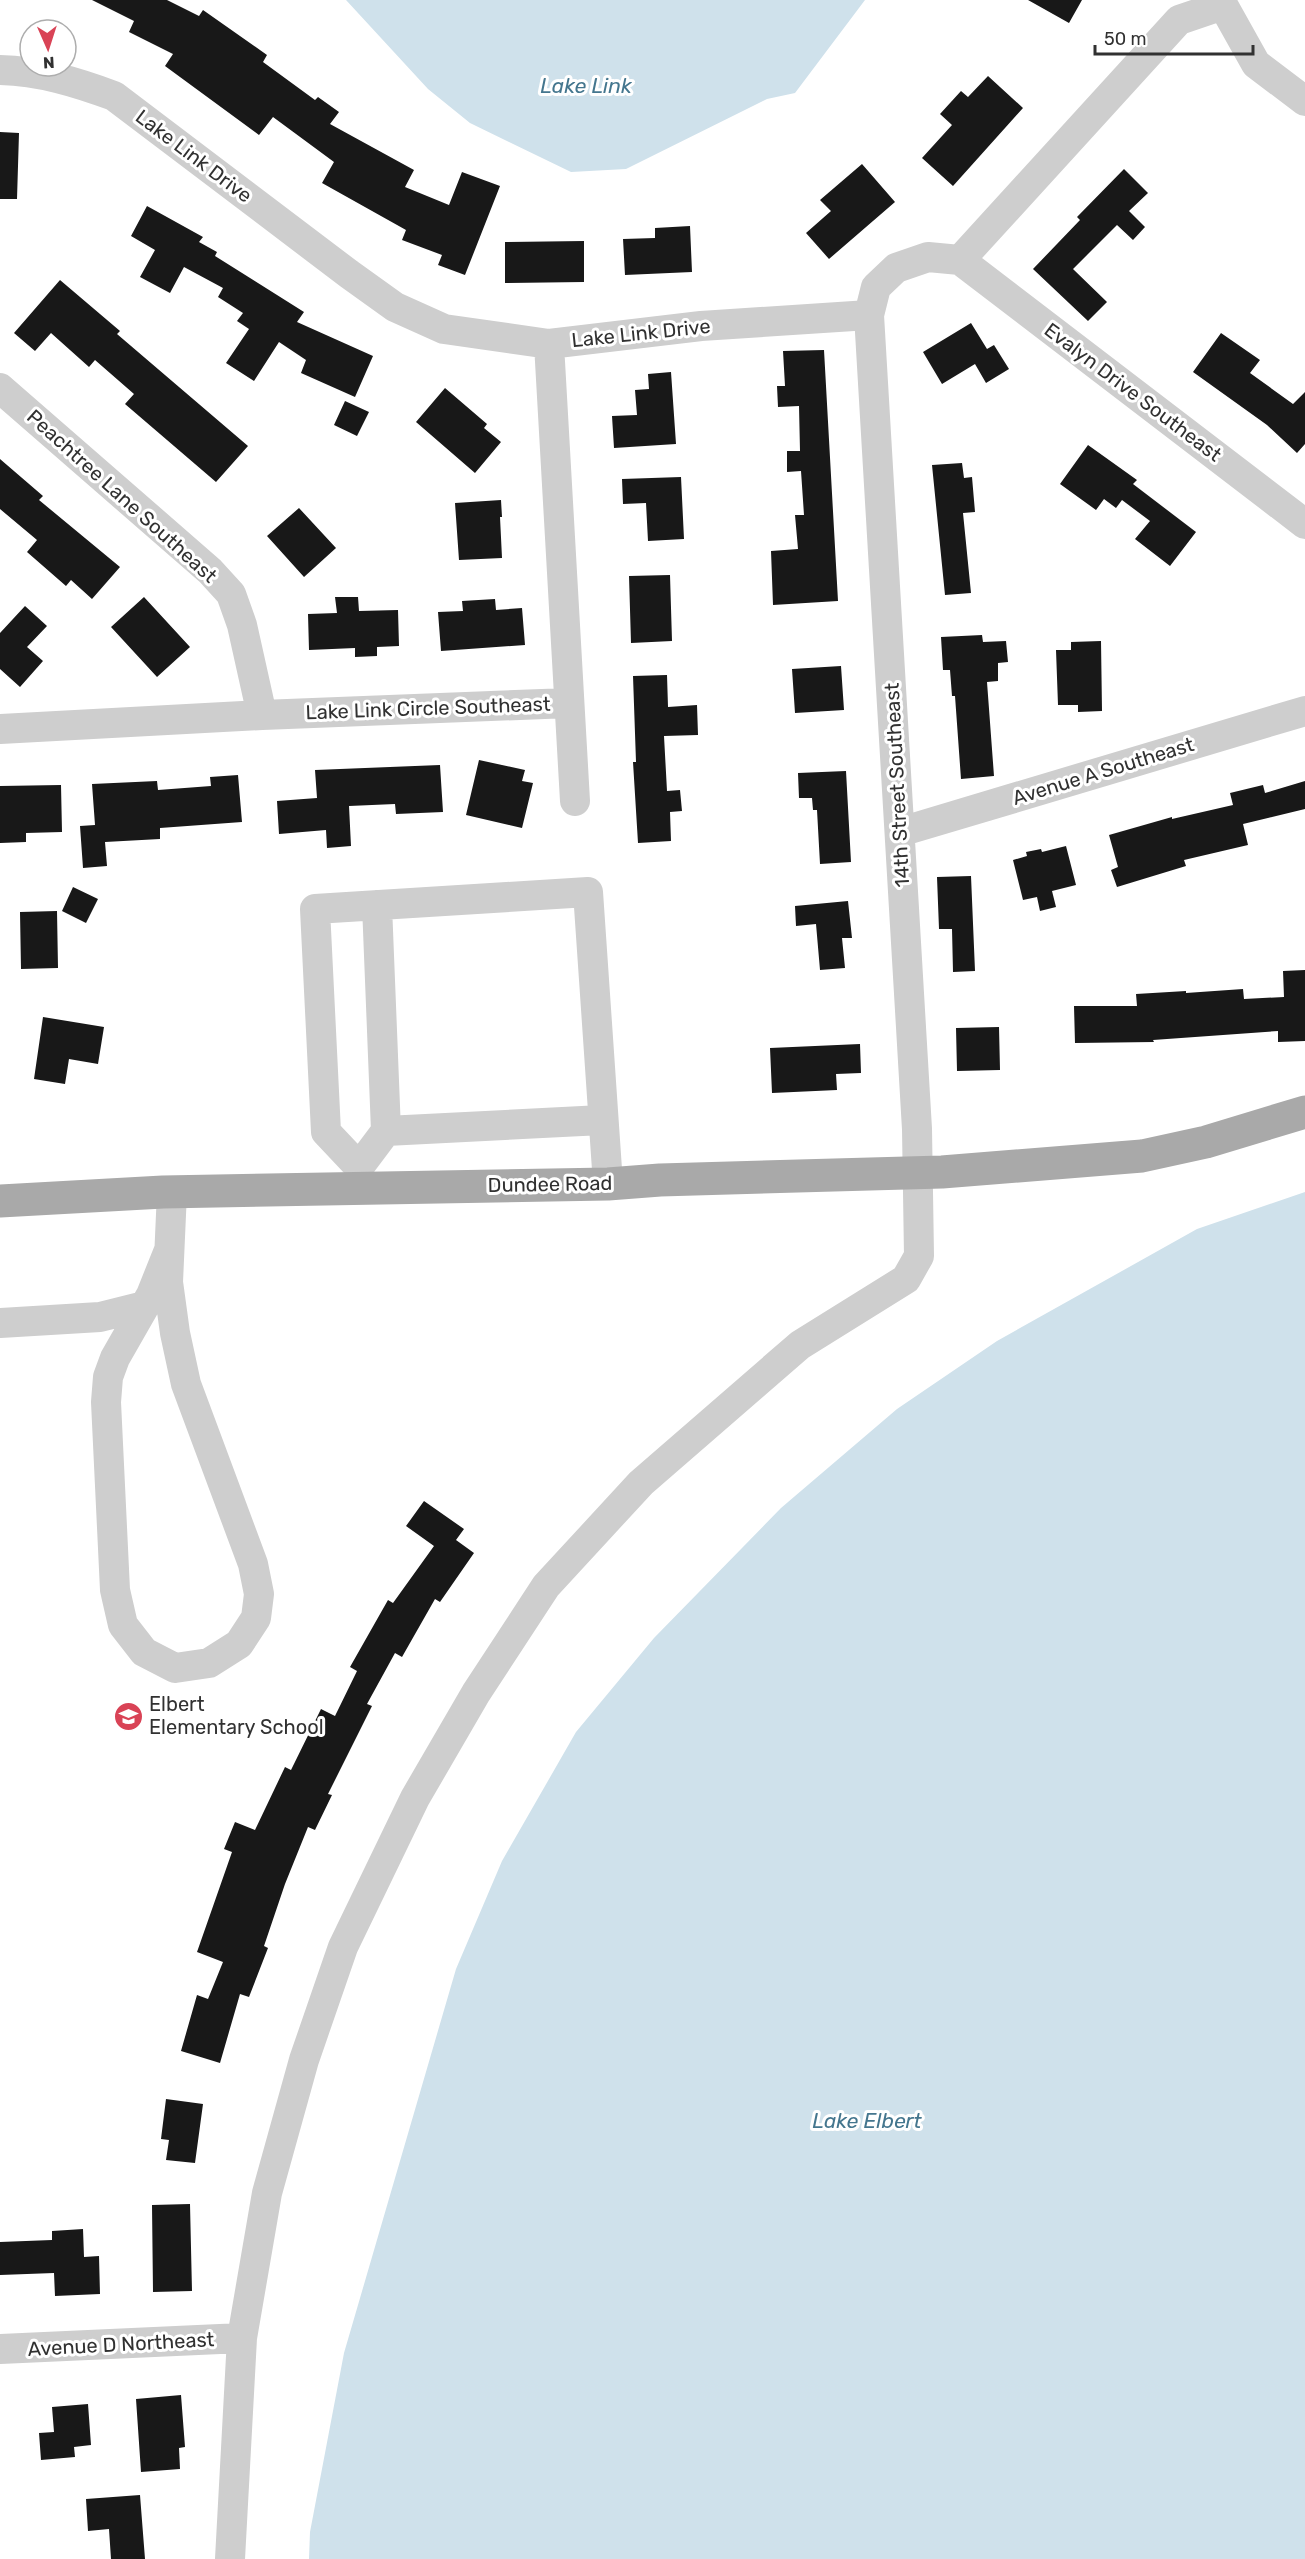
<svg xmlns="http://www.w3.org/2000/svg" width="1305" height="2559" font-family="Rubik,sans-serif">
	<style>
		.water { fill: #cfe1eb }
		.building { fill: #181818 }
		.lines { fill: none; stroke-linecap: round; stroke-linejoin: round }
		.minor { stroke: #cecece; stroke-width: 30 }
		.major { stroke: #a9a9a9; stroke-width: 33 }
		.labels { text-anchor: middle; dominant-baseline: central; stroke-width: 6; stroke-linejoin: round; paint-order: stroke }
		.street-label { font-size: 20px; fill: #313131; stroke: #fff }
		.poi-label { font-size: 20px; fill: #313131; stroke: #fff; text-anchor: start }
		.water-label { font-size: 21px; font-style: italic; fill: #44768e; stroke: #fff }
	</style>
	<rect width="100%" height="100%" fill="#fff"/>
	<!-- water -->
	<path class="water" d="M 346,0 L 865,0 L 795,93 L 767,99 L 626,169 L 571,172 L 470,123 L 428,89 Z
		M 1305,1192 L 1305,2559 L 309,2559 L 310,2532 L 344,2353 L 456,1969 L 502,1861 L 576,1732 L 654,1638 L 781,1508 L 897,1409 L 997,1341 L 1197,1229 Z"/>
	<!-- building -->
	<path class="building" d="M 92,0 L 167,0 L 199,16 L 203,10 L 267,55 L 263,62 L 315,100 L 318,97 L 339,112 L 330,124 L 414,170 L 405,187 L 449,205 L 462,172 L 500,186 L 465,275 L 438,265 L 442,255 L 402,240 L 406,230 L 322,183 L 334,162 L 273,117 L 259,135 L 165,66 L 173,54 L 129,32 L 134,21 Z
		M 1028,0 L 1082,0 L 1069,23 Z
		M 988,76 L 1023,108 L 953,186 L 922,158 L 952,125 L 940,114 L 961,91 L 968,97 Z
		M 0,132 L 19,133 L 17,199 L 0,199 Z
		M 862,164 L 895,202 L 829,259 L 806,233 L 831,211 L 820,200 Z
		M 1124,169 L 1148,193 L 1129,211 L 1145,227 L 1133,240 L 1117,225 L 1073,269 L 1107,302 L 1088,321 L 1033,269 L 1080,220 L 1077,217 Z
		M 147,206 L 203,237 L 199,242 L 217,252 L 215,256 L 304,312 L 297,322 L 373,356 L 355,397 L 301,373 L 306,360 L 279,342 L 254,381 L 226,363 L 249,329 L 237,321 L 243,313 L 218,297 L 223,288 L 184,267 L 170,293 L 140,277 L 155,250 L 131,236 Z
		M 690,226 L 692,272 L 625,275 L 623,239 L 655,238 L 655,228 Z
		M 584,241 L 584,282 L 505,283 L 505,242 Z
		M 60,280 L 120,331 L 117,334 L 248,446 L 216,482 L 125,404 L 134,394 L 95,360 L 89,367 L 51,333 L 35,351 L 14,333 Z
		M 971,323 L 987,349 L 994,345 L 1009,369 L 986,383 L 975,364 L 942,384 L 923,352 Z
		M 1221,333 L 1260,360 L 1250,373 L 1293,404 L 1305,392 L 1305,444 L 1297,453 L 1267,425 L 1193,372 Z
		M 824,350 L 838,601 L 773,605 L 771,551 L 798,549 L 795,515 L 804,515 L 801,471 L 787,472 L 787,451 L 800,451 L 799,406 L 778,407 L 777,386 L 785,386 L 783,351 Z
		M 671,372 L 676,444 L 614,448 L 612,416 L 637,415 L 635,390 L 649,389 L 648,374 Z
		M 445,388 L 487,424 L 484,428 L 501,442 L 475,473 L 416,422 Z
		M 345,401 L 369,412 L 357,436 L 334,425 Z
		M 1088,445 L 1137,480 L 1133,484 L 1196,532 L 1170,566 L 1135,539 L 1150,521 L 1122,500 L 1116,508 L 1104,499 L 1096,510 L 1060,484 Z
		M 0,459 L 43,496 L 39,500 L 120,567 L 92,599 L 71,580 L 66,586 L 27,552 L 37,540 L 0,509 Z
		M 962,463 L 964,478 L 972,477 L 975,512 L 963,513 L 971,593 L 945,595 L 932,465 Z
		M 681,477 L 684,539 L 648,541 L 646,503 L 623,504 L 622,479 Z
		M 501,500 L 502,517 L 500,517 L 502,558 L 459,560 L 455,503 Z
		M 299,508 L 336,548 L 304,577 L 267,536 Z
		M 670,575 L 672,641 L 631,643 L 629,576 Z
		M 144,597 L 190,647 L 157,677 L 111,627 Z
		M 335,597 L 358,597 L 359,611 L 398,610 L 399,646 L 377,647 L 377,656 L 355,657 L 355,648 L 309,650 L 308,614 L 337,613 Z
		M 495,599 L 496,610 L 522,608 L 525,645 L 441,651 L 438,612 L 463,611 L 462,601 Z
		M 25,606 L 47,626 L 27,647 L 43,661 L 20,687 L 0,669 L 0,633 Z
		M 982,635 L 983,642 L 1006,641 L 1008,662 L 998,663 L 998,681 L 987,682 L 994,776 L 961,779 L 955,696 L 952,696 L 950,670 L 943,670 L 941,637 Z
		M 1101,641 L 1102,711 L 1078,712 L 1078,705 L 1058,705 L 1056,650 L 1071,650 L 1071,642 Z
		M 841,666 L 844,710 L 795,713 L 792,669 Z
		M 667,675 L 668,707 L 697,705 L 698,735 L 664,736 L 667,791 L 680,790 L 682,811 L 670,812 L 671,841 L 638,843 L 633,762 L 636,762 L 633,676 Z
		M 479,760 L 525,770 L 522,781 L 533,783 L 522,828 L 466,815 Z
		M 440,765 L 443,812 L 396,814 L 395,804 L 349,806 L 351,846 L 327,848 L 326,830 L 279,834 L 277,801 L 317,798 L 315,770 Z
		M 846,771 L 851,862 L 820,864 L 817,810 L 813,810 L 812,798 L 799,798 L 798,773 Z
		M 238,775 L 242,822 L 160,828 L 160,839 L 105,842 L 107,866 L 83,868 L 80,826 L 95,825 L 92,784 L 157,781 L 158,790 L 211,786 L 210,777 Z
		M 1305,781 L 1305,809 L 1243,824 L 1248,845 L 1184,860 L 1186,866 L 1117,887 L 1111,870 L 1118,867 L 1109,835 L 1172,817 L 1172,819 L 1233,805 L 1230,793 L 1263,785 L 1265,793 Z
		M 61,785 L 62,832 L 26,833 L 26,842 L 0,843 L 0,786 Z
		M 1066,846 L 1076,885 L 1052,891 L 1056,907 L 1040,911 L 1037,897 L 1023,900 L 1013,860 L 1027,856 L 1026,852 L 1041,849 L 1042,852 Z
		M 971,876 L 975,971 L 953,972 L 952,929 L 939,929 L 937,877 Z
		M 73,887 L 98,899 L 86,923 L 62,911 Z
		M 848,901 L 852,938 L 842,938 L 845,968 L 820,970 L 816,924 L 796,926 L 795,906 Z
		M 57,911 L 58,968 L 21,969 L 20,912 Z
		M 1305,970 L 1305,1041 L 1278,1042 L 1278,1031 L 1153,1040 L 1154,1042 L 1075,1043 L 1074,1006 L 1137,1006 L 1136,994 L 1186,991 L 1186,993 L 1243,989 L 1244,999 L 1284,997 L 1283,971 Z
		M 43,1017 L 104,1027 L 98,1064 L 69,1059 L 65,1084 L 34,1079 Z
		M 999,1027 L 1000,1070 L 957,1071 L 956,1028 Z
		M 860,1044 L 861,1073 L 836,1074 L 837,1090 L 772,1093 L 770,1048 Z
		M 424,1501 L 464,1529 L 456,1540 L 474,1553 L 440,1602 L 435,1599 L 402,1657 L 395,1653 L 367,1704 L 372,1706 L 328,1794 L 332,1795 L 315,1830 L 308,1827 L 285,1884 L 264,1946 L 268,1948 L 249,1997 L 240,1994 L 220,2063 L 181,2051 L 197,1995 L 208,1999 L 223,1962 L 197,1952 L 232,1852 L 224,1849 L 235,1822 L 255,1830 L 285,1767 L 291,1770 L 321,1709 L 335,1716 L 357,1671 L 350,1667 L 388,1600 L 393,1603 L 434,1546 L 406,1526 Z
		M 166,2099 L 203,2104 L 195,2163 L 166,2160 L 169,2140 L 161,2139 Z
		M 190,2204 L 192,2291 L 153,2292 L 152,2205 Z
		M 83,2229 L 84,2257 L 99,2256 L 100,2294 L 55,2296 L 54,2273 L 0,2275 L 0,2242 L 52,2240 L 52,2231 Z
		M 181,2395 L 185,2447 L 179,2448 L 180,2469 L 141,2472 L 136,2399 Z
		M 88,2404 L 91,2445 L 74,2447 L 75,2457 L 41,2460 L 39,2433 L 54,2432 L 52,2407 Z
		M 140,2495 L 145,2559 L 111,2559 L 109,2529 L 88,2531 L 86,2499 Z"/>
	<g class="lines">
		<!-- minor -->
		<path class="minor" d="M 1222,0 L 1223,5 L 1256,64 L 1305,101
			M 0,70 C 40,71 76,82 114,96 L 349,274 L 395,307 L 444,329 L 549,344 L 701,326 L 869,315
			M 960,260 L 1305,524
			M 549,344 L 575,801
			M 0,388 L 210,571 L 231,594 L 242,625 L 262,715
			M 0,729 L 262,715 L 569,703
			M 900,832 L 1305,711
			M 386,1131 L 602,1120
			M 359,1167 L 386,1131 L 377,905
			M 360,1187 L 359,1167 L 326,1132 L 315,909 L 588,892 L 608,1184
			M 169,1250 L 151,1295 L 115,1358 L 108,1377 L 106,1402 L 115,1590 L 123,1625 L 144,1652 L 175,1668 L 209,1663 L 239,1644 L 256,1618 L 259,1594 L 253,1564 L 186,1384 L 175,1333 L 168,1282 L 172,1192
			M 0,1323 L 100,1317 L 144,1306
			M 0,2349 L 242,2338
			M 230,2559 L 242,2338 L 267,2193 L 304,2060 L 343,1947 L 415,1798 L 476,1693 L 546,1586 L 641,1483 L 800,1345 L 906,1279 L 919,1256 L 917,1129 L 869,315 L 876,287 L 896,268 L 928,257 L 960,260 L 1179,20 L 1223,5"/>
		<!-- major -->
		<path class="major" d="M 0,1201 L 163,1192 L 608,1184 L 660,1180 L 942,1172 L 1142,1156 L 1206,1142 L 1305,1112"/>
	</g>
	<!-- icons -->
	<defs>
		<symbol id="school-disc" viewBox="-11 -11 22 22"><circle r="9.5" fill="#d94356" stroke="#fff"/><path d="M0-5L7-2L0 1L-7-2ZM-4 1L0 2.5L4 1V4Q0 6-4 4Z" fill="#fff"/></symbol>
	</defs>
	<g fill-rule="evenodd">
		<use href="#school-disc" x="112" y="1700" width="33" height="33"/>
	</g>
	<g class="labels">
		<!-- street labels -->
		<g class="street-label">
			<text transform="translate(194 156) rotate(37)">Lake Link Drive</text>
			<text transform="translate(641 333) rotate(-6)">Lake Link Drive</text>
			<text transform="translate(1133 392) rotate(37)">Evalyn Drive Southeast</text>
			<text transform="translate(122 496) rotate(42)">Peachtree Lane Southeast</text>
			<text transform="translate(428 708) rotate(-2)">Lake Link Circle Southeast</text>
			<text transform="translate(1103 771) rotate(-17)">Avenue A Southeast</text>
			<text transform="translate(897 785) rotate(-93)">14th Street Southeast</text>
			<text transform="translate(550 1184) rotate(-1)">Dundee Road</text>
			<text transform="translate(121 2344) rotate(-3)">Avenue D Northeast</text>
		</g>
		<!-- poi labels -->
		<g class="poi-label">
			<text x="149" y="1704">Elbert<tspan x="149" dy="23">Elementary School</tspan></text>
		</g>
		<!-- water labels -->
		<g class="water-label">
			<text x="586" y="85">Lake Link</text>
			<text x="867" y="2120">Lake Elbert</text>
		</g>
	</g>
	<!-- north arrow -->
	<g transform="translate(48 48) rotate(177)"><circle r="28" fill="#ffffff" stroke="#adadad" stroke-width="1.5"/>
	<path d="M0-4.5L10 22L0 15L-10 22Z" fill="#d94356"/>
	<text y="-9" font-size="16" font-weight="bold" text-anchor="middle" fill="#313131">N</text>
	</g>
	<!-- scale -->
	<path d="M1095 45v9h158v-9" fill="none" stroke="#313131" stroke-width="3"/>
	<text x="1104" y="45" font-size="18" fill="#313131" stroke="#ffffff" stroke-width="4.5" paint-order="stroke">50 m</text>
</svg>
